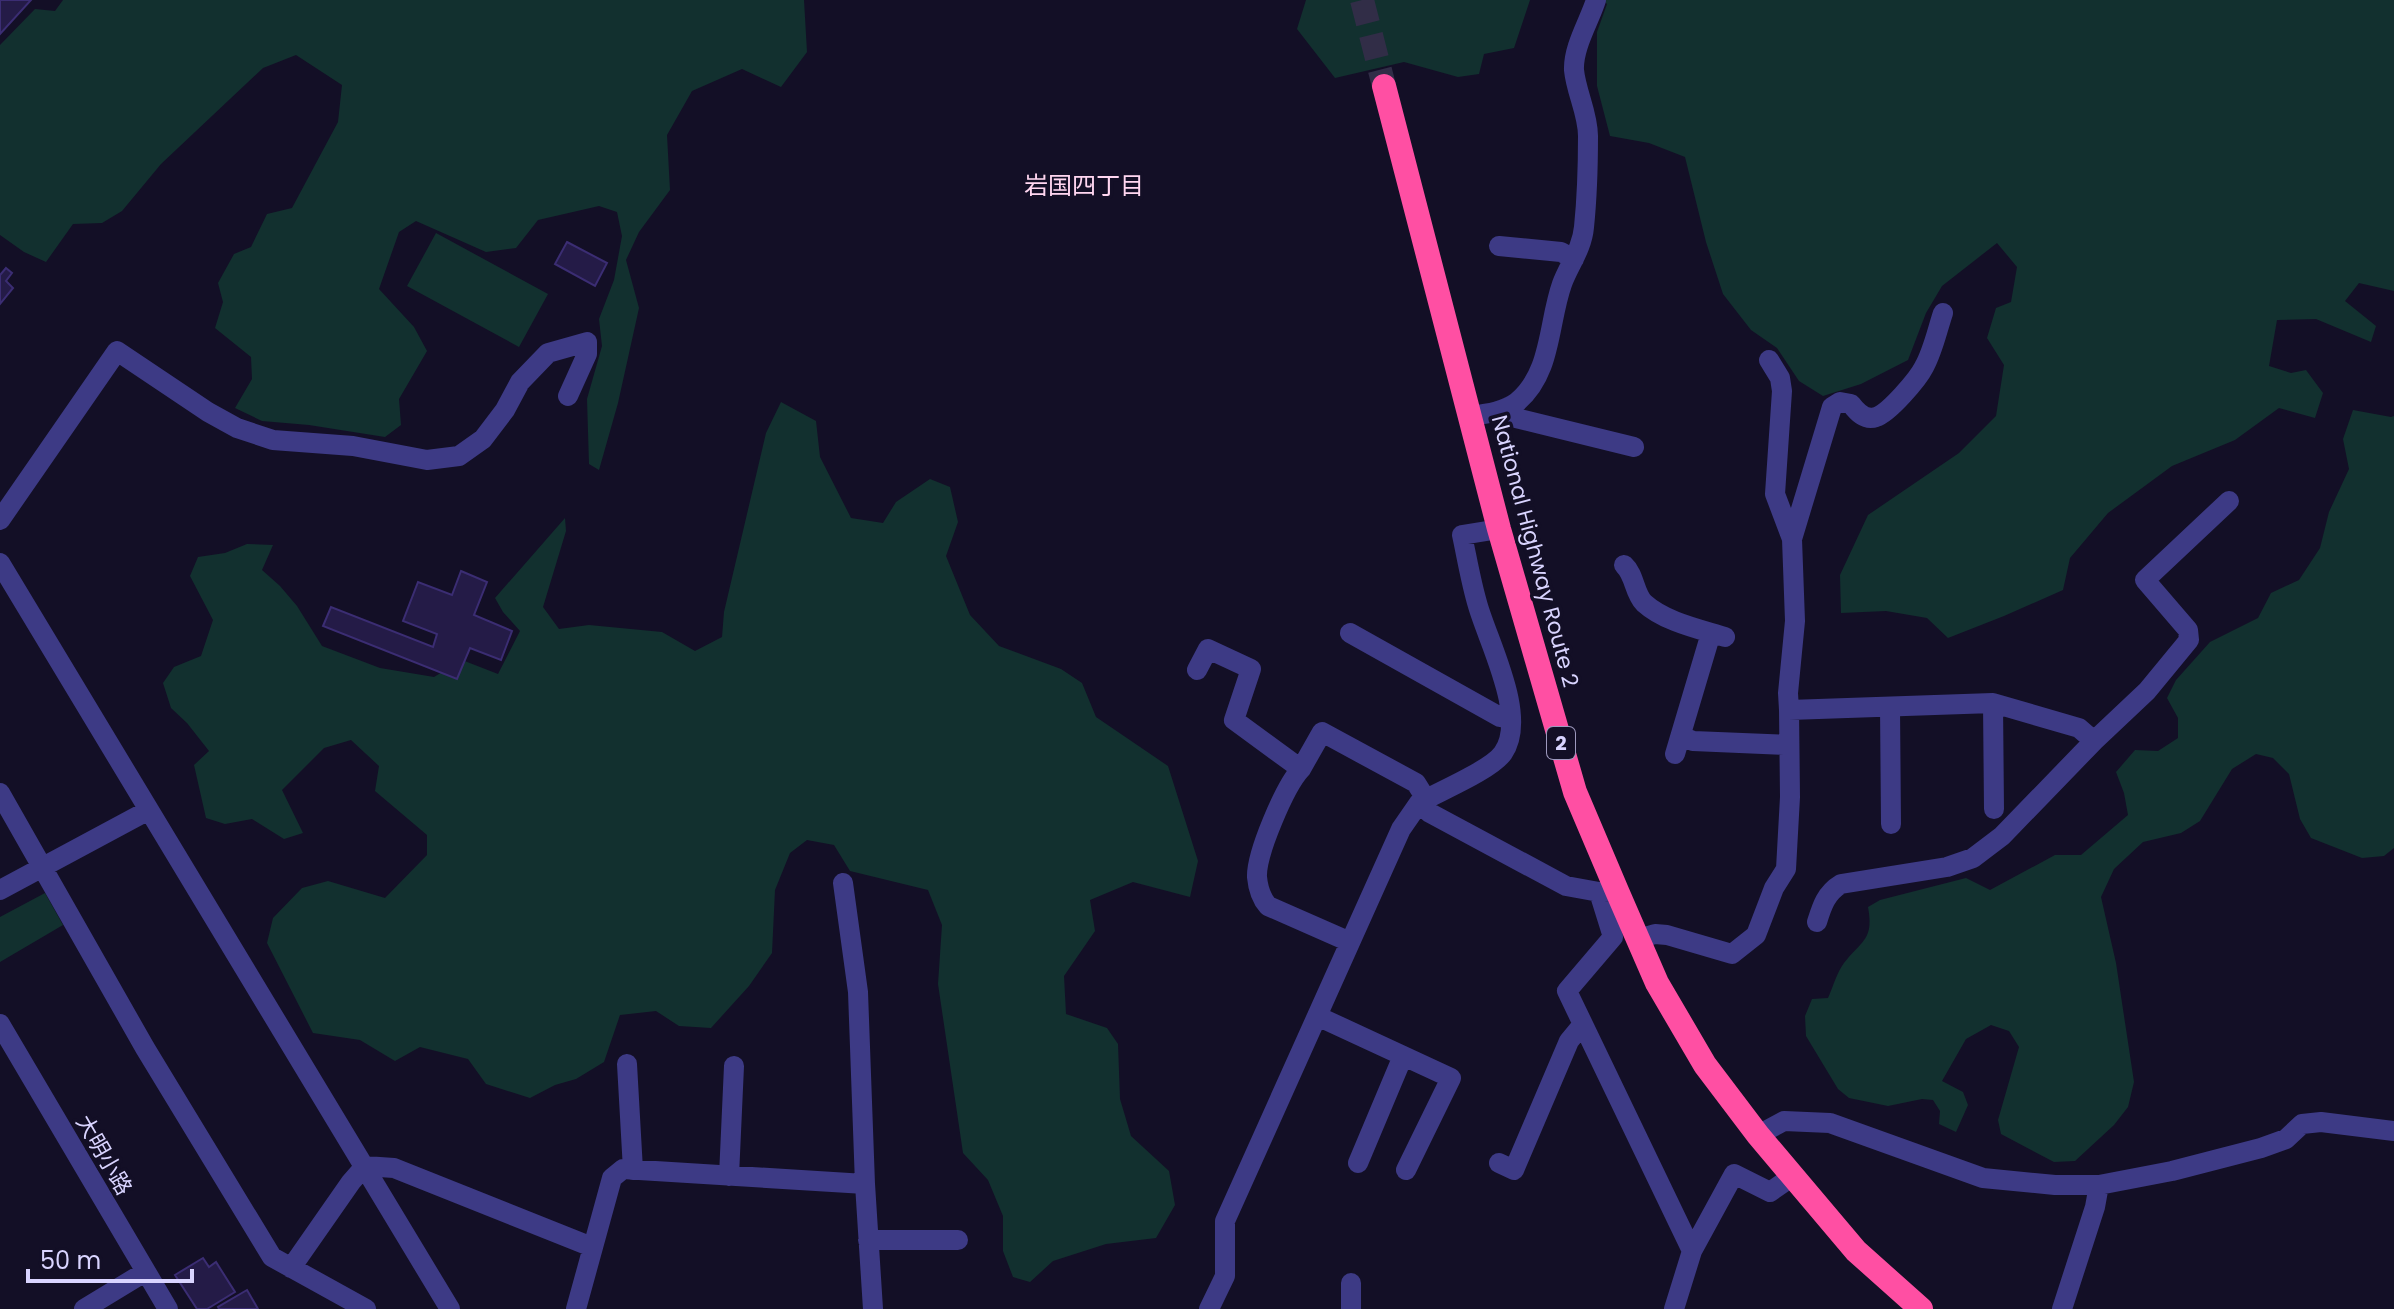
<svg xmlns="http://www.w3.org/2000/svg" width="2394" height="1309" font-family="Poppins,'Noto Sans JP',sans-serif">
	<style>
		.green { fill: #12302f }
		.building { fill: #241b47; stroke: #3b2d73; stroke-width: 2 }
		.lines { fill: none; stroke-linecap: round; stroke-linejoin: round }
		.highway-tunnel { stroke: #312d47; stroke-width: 24; stroke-dasharray: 24 12; stroke-linecap: butt }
		.minor { stroke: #3d3a85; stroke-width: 20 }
		.highway { stroke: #ff4fa3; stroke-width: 24 }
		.labels { text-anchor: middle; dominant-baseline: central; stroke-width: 7; stroke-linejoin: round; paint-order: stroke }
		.shield { fill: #130f26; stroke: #9e99be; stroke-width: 2 }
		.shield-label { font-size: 20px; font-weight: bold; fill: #d9d4ff }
		.street-label { font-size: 22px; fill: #d9d4ff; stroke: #130f26 }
		.neighbourhood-label { font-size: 24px; fill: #ffd6f0; stroke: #130f26 }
	</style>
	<rect width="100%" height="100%" fill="#130f26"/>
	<!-- green -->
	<path class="green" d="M 63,0 L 804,0 L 807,52 L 781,87 L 742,69 L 692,91 L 667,135 L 670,190 L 639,232 L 626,260 L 639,308 L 618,403 L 599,470 L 589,464 L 587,399 L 602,346 L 599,319 L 614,280 L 622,236 L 617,212 L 599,206 L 538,220 L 516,248 L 486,252 L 416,221 L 399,232 L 379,289 L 414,327 L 427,351 L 399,399 L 401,425 L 385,437 L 309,425 L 262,421 L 235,408 L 252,379 L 251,357 L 215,328 L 223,302 L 218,283 L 234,254 L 251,247 L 267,214 L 292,208 L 338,122 L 342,85 L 296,55 L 263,68 L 161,164 L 122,211 L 102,223 L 73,224 L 46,262 L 24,252 L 0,235 L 0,45 L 35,9 L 55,11 Z
		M 1306,0 L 1530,0 L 1514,48 L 1484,54 L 1479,74 L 1458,77 L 1404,62 L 1335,78 L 1297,29 Z
		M 1603,0 L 2394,0 L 2394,291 L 2359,283 L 2345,301 L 2376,326 L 2371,342 L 2316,319 L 2277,320 L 2269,366 L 2291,373 L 2306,370 L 2323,393 L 2315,418 L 2279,408 L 2235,440 L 2172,466 L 2108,513 L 2070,558 L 2063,590 L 2004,616 L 1948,638 L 1927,618 L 1886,611 L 1841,613 L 1840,575 L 1868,515 L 1959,453 L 1996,416 L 2004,365 L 1987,338 L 1996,308 L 2011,302 L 2017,267 L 1997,243 L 1942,286 L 1926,313 L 1908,360 L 1861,384 L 1823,396 L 1799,381 L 1777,348 L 1751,330 L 1723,294 L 1706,242 L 1685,157 L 1649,143 L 1610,136 L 1597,86 L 1597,32 L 1607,4 Z
		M 436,233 L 548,294 L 519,347 L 407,286 Z
		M 781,402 L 816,421 L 820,457 L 851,518 L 883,523 L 896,502 L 930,479 L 950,487 L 958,522 L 946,556 L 970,615 L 999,646 L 1061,669 L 1082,683 L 1096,717 L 1168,766 L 1198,861 L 1190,897 L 1133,882 L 1090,900 L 1095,931 L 1064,976 L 1066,1014 L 1107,1028 L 1118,1044 L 1120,1099 L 1131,1136 L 1169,1171 L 1175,1205 L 1156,1238 L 1106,1244 L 1053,1261 L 1030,1282 L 1013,1277 L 1003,1251 L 1003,1216 L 988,1180 L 963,1153 L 938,984 L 942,925 L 928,890 L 850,871 L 834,845 L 807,840 L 790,853 L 775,890 L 772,953 L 749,986 L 711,1028 L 679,1026 L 656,1011 L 620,1015 L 604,1062 L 576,1079 L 555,1085 L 530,1098 L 486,1084 L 468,1059 L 420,1047 L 395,1061 L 360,1040 L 313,1033 L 267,943 L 273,918 L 302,888 L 328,881 L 385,898 L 427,855 L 427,835 L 375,791 L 379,766 L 351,740 L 324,748 L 282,790 L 303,833 L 284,839 L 252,819 L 225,824 L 206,818 L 194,765 L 209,751 L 187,723 L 171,708 L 163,683 L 174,667 L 201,656 L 213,620 L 190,576 L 198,557 L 225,553 L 247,544 L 273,545 L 262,570 L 280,586 L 297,606 L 322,646 L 380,668 L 434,677 L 462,660 L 498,674 L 520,631 L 503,612 L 495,598 L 565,518 L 566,531 L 543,607 L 559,629 L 589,625 L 662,632 L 695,651 L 722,637 L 724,612 L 766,433 Z
		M 2353,410 L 2391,417 L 2394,416 L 2394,848 L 2384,856 L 2362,858 L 2311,838 L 2300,819 L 2289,774 L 2273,758 L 2256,754 L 2232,769 L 2200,821 L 2181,833 L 2143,842 L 2114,869 L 2101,897 L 2116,963 L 2134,1082 L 2128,1107 L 2114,1125 L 2075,1161 L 2054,1162 L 2001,1134 L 1998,1120 L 2019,1047 L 2009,1031 L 1991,1025 L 1966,1039 L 1942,1081 L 1963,1092 L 1968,1105 L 1956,1132 L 1939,1124 L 1940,1111 L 1933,1100 L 1922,1099 L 1888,1106 L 1849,1098 L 1838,1089 L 1806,1036 L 1805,1016 L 1812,999 L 1828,998 C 1833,987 1837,972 1844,963 C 1862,940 1874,940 1868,907 L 1880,900 L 1966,878 L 1990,890 L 2055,855 L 2081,855 L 2128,815 L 2124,793 L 2116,772 L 2135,750 L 2158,751 L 2178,738 L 2178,718 L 2167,698 L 2176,680 L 2210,642 L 2258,618 L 2271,593 L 2299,580 L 2320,548 L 2329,512 L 2349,469 L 2343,439 Z
		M 45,893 L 63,925 L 0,962 L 0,917 Z"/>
	<!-- building -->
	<path class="building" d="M 0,0 L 31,0 L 0,34 Z
		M 567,242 L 607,263 L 595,286 L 555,264 Z
		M 6,268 L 12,273 L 6,281 L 13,288 L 0,304 L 0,275 Z
		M 461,571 L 487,582 L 474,615 L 512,631 L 501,660 L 470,648 L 457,679 L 323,626 L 331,607 L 433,647 L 437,634 L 403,621 L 418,582 L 452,595 Z
		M 203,1258 L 209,1267 L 216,1262 L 235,1292 L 207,1309 L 197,1309 L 175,1275 Z
		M 247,1290 L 258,1309 L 219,1309 L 218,1307 Z"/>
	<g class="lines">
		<!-- highway-tunnel -->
		<path class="highway-tunnel" d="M 1362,0 L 1384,86"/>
		<!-- minor -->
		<path class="minor" d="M 1499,246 L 1561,252 L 1574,259
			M 1769,360 L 1780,378 L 1782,391 L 1775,494 L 1792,539 L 1795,621 L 1788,693 L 1789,710
			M 1508,407 L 1516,418 L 1634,447
			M 1470,416 C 1485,414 1504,412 1517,402 C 1552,373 1548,323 1562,284 C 1569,265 1582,249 1584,227 C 1587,198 1588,166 1588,136 C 1588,113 1576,92 1574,70 C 1573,47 1589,22 1596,0
			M 0,520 L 117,351 L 208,412 L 237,428 L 273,440 L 353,446 L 427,460 L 459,456 L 483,439 L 505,410 L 520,382 L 548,353 L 587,342 L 587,354 L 568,396
			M 1792,539 L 1832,407 L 1840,402 L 1851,404 C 1857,412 1865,421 1876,417 C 1889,413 1918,379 1924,367 C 1933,351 1937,331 1943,313
			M 0,563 L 450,1309
			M 1624,565 C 1635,575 1634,593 1644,603 C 1665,622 1699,629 1725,637
			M 1350,633 L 1500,717 L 1511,719
			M 1197,670 L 1208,649 L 1251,669 L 1234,720 L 1301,769 L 1322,732 L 1416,783 L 1426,799
			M 1993,703 L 1994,809
			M 1890,707 L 1891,824
			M 1681,736 L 1693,741 L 1789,745
			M 1675,754 L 1711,633
			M 1301,769 C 1285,786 1256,854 1257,877 C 1258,888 1261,898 1268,906 L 1350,942
			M 0,793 L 145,1048 L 272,1257 L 366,1309
			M 1419,803 C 1440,791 1491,770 1503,753 C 1528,717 1489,644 1478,606 C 1471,583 1467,558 1462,535 L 1499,529
			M 843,883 L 858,992 L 865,1184 L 873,1309
			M 0,890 L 149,810
			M 1599,892 L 1613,937 L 1567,991 L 1692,1251
			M 1817,922 C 1822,906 1826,893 1841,884 L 1947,867 L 1973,858 L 2002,836 L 2094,741 L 2147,691 L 2189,640 L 2188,630 L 2145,580 L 2229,501
			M 1638,939 L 1655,934 L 1667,935 L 1732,954 L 1756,935 L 1774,888 L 1786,869 L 1790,797 L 1789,710 L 1993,703 L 2079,728 L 2094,741
			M 1317,1016 L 1451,1078 L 1406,1170
			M 0,1024 L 168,1309
			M 627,1064 L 633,1170
			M 1758,1135 L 1784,1121 L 1830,1123 L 1983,1178 L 2055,1185 L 2099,1185 L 2172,1171 L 2261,1148 L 2286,1139 L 2302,1124 L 2321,1122 L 2394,1131
			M 1358,1163 L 1403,1056
			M 1499,1163 L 1514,1170 L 1569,1041 L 1583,1024
			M 729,1176 L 734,1066
			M 868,1240 L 958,1240
			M 291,1268 L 351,1182 L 365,1166 L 394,1168 L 592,1247
			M 1351,1283 L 1351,1309
			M 84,1309 L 145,1272
			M 576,1309 L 612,1178 L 623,1169 L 865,1184
			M 1209,1309 L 1225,1276 L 1225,1221 L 1401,829 L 1419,803 L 1430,813 L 1566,886 L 1599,892 L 1617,891
			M 1674,1309 L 1692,1251 L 1734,1174 L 1770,1192 L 1793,1176
			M 2062,1309 L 2095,1207 L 2099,1185"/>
		<!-- highway -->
		<path class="highway" d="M 1384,86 L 1499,529 L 1575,792 L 1617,891 L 1657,983 L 1705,1065 L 1758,1135 L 1856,1251 L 1921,1309"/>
	</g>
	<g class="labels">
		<!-- shield labels -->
		<rect class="shield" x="1547" y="727" width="28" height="32" rx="6"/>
		<g class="shield-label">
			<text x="1561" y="743">2</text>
		</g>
		<!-- street labels -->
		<g class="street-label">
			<text transform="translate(1535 551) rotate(75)">National Highway Route 2</text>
			<text transform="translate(104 1155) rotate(60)">大明小路</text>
		</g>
		<!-- neighbourhood labels -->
		<g class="neighbourhood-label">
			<text x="1084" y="185">岩国四丁目</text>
		</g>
	</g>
	<!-- scale -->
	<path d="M28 1269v12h164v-12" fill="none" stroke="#d9d4ff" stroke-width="4"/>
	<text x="40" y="1269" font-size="24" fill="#d9d4ff" stroke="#130f26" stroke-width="6" paint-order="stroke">50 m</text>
</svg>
